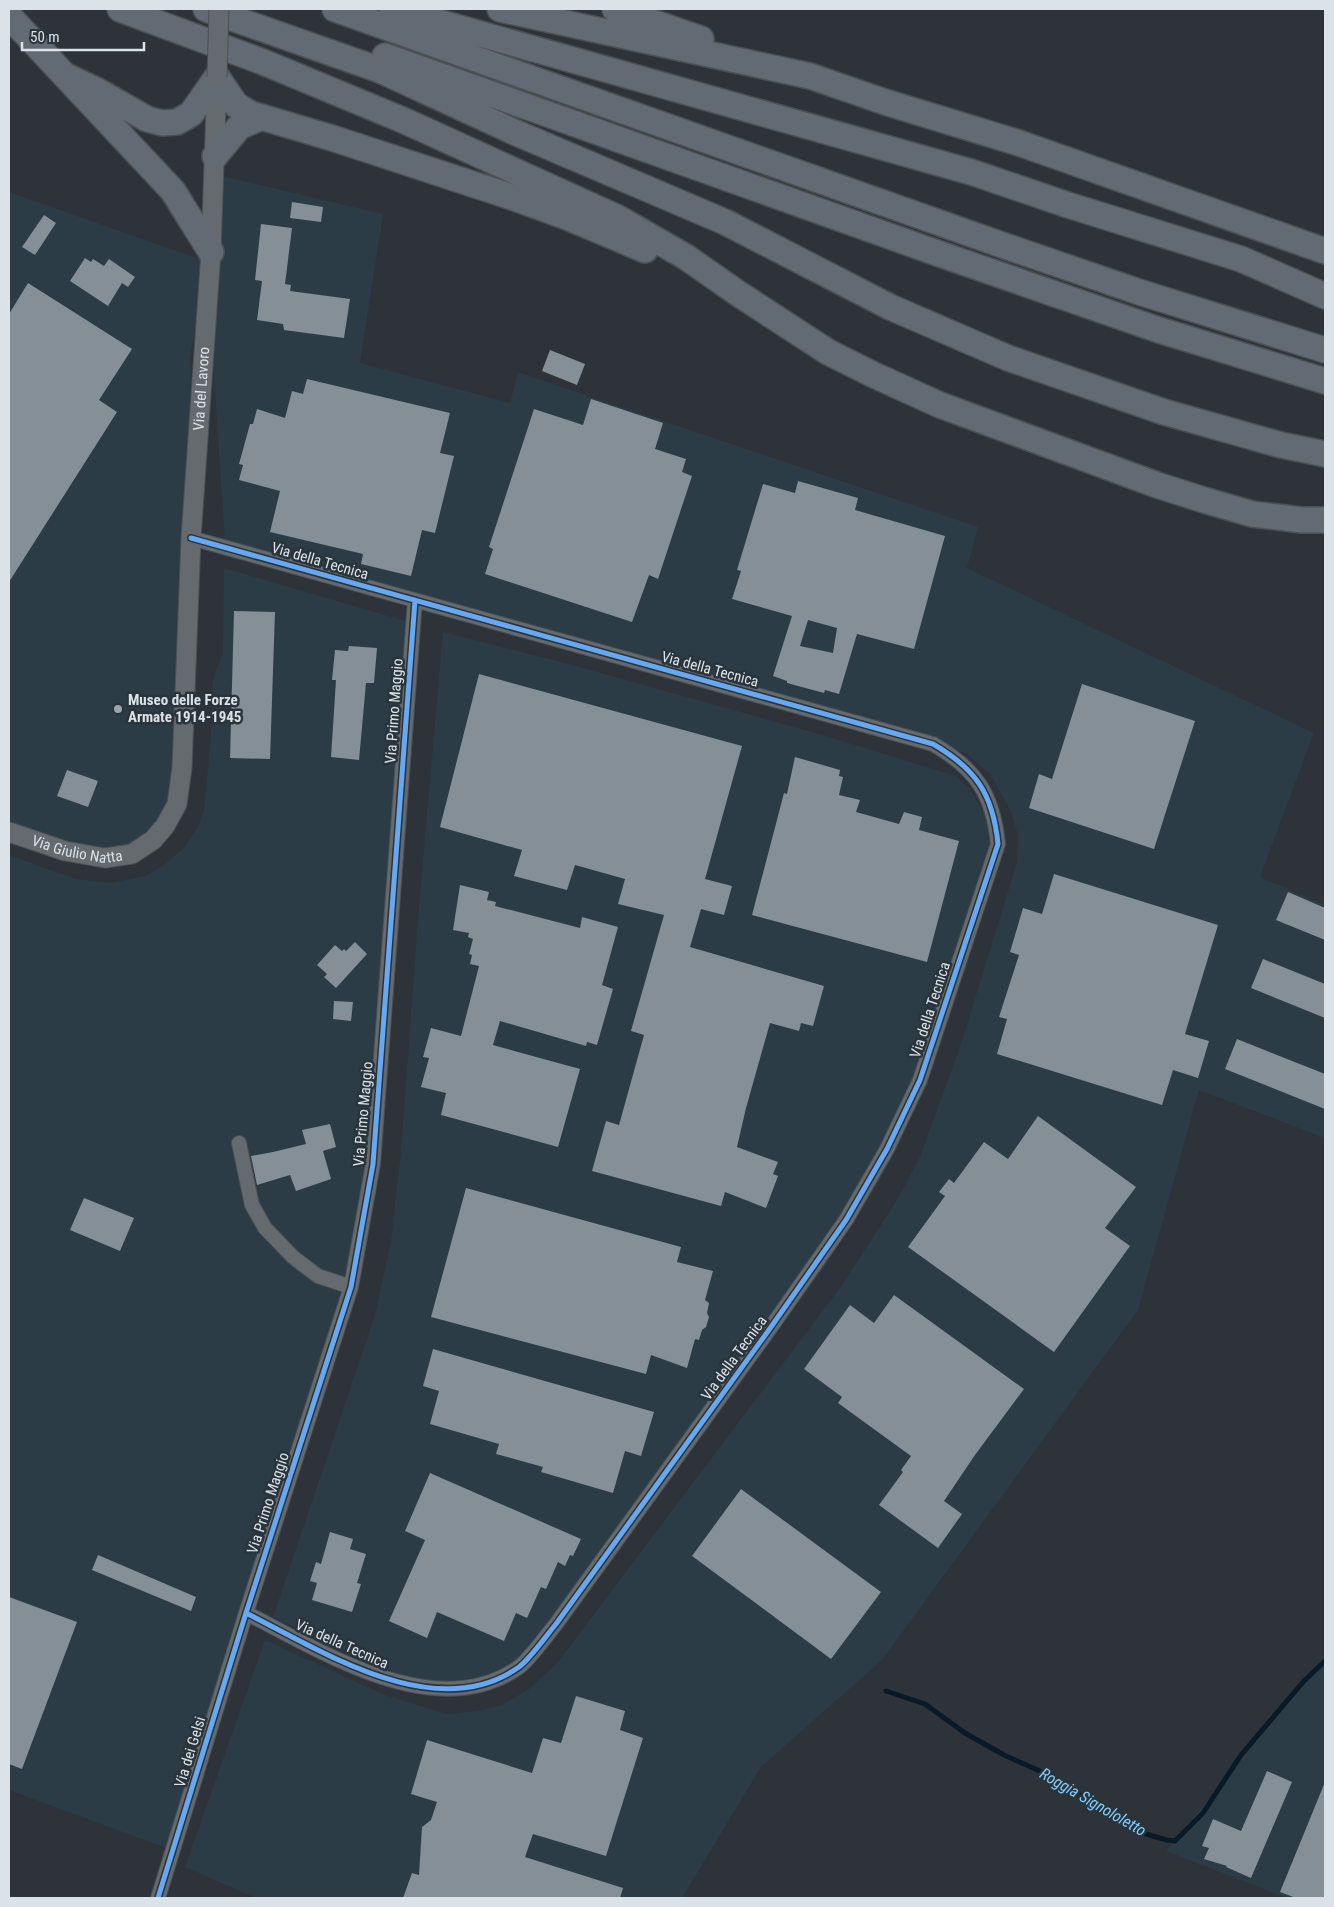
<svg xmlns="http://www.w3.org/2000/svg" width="1334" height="1907" font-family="'Roboto Condensed',sans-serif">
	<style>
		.built { fill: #2b3c47 }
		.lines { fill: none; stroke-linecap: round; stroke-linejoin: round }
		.stream { stroke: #081a27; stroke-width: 5 }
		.building { fill: #848f97; fill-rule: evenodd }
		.street-casing { stroke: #4a5053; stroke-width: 16 }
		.secondary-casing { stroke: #4a5053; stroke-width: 21 }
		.highway-casing { stroke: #4a5053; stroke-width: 28 }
		.street { stroke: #656a6f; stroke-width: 14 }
		.secondary { stroke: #656a6f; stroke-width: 19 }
		.highway { stroke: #626b73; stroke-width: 25 }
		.secondary-bridge-casing { stroke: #4a5053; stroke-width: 21; stroke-linecap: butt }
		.secondary-bridge { stroke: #656a6f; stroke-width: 19 }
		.cycleway-casing { stroke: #29343c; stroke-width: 8 }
		.cycleway { stroke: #66a8f1; stroke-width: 5 }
		.poi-dot { fill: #9ea5aa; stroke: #29343c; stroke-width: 2 }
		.labels { text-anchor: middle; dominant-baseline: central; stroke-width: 5; stroke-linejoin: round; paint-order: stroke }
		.street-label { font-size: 15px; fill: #dbe3e8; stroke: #29343c }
		.poi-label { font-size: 15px; font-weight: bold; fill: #dbe3e8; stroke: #29343c; text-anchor: start }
		.water-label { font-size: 16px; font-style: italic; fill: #84ccfb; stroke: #29343c }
	</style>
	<rect width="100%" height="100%" fill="#2d3338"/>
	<!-- built -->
	<path class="built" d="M 214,174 L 383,214 L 360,363 L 510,403 L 518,372 L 978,527 L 967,568 L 1314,733 L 1260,877 L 1325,905 L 1325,1138 L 1199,1090 L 1138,1310 L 882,1660 L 761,1767 L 682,1898 L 256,1898 L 185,1867 L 265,1640 L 385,1695 L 447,1714 L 477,1711 L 502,1705 L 529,1689 L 558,1662 L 842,1285 L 897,1200 L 920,1157 L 961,1044 L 1017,862 L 1018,835 L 1010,810 L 990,774 L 967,754 L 943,745 L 225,542 L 207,265 L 190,358 L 191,392 L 182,586 L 180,804 L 123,856 L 9,829 L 9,192 L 208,262 Z
		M 224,568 L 419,625 L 376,1148 L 367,1237 L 351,1308 L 232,1662 L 166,1848 L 9,1790 L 9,855 L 76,879 L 110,883 L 146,876 L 165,864 L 185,847 L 197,829 L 204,810 L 211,737 L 213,679 L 223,653 Z
		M 443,632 L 569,664 L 823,735 L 956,776 L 970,789 L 987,819 L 993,839 L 938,1037 L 898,1146 L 876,1187 L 822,1271 L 755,1361 L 514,1669 L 449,1689 L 394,1672 L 273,1617 L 375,1315 L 391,1241 L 401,1151 L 419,906 Z
		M 1325,1658 L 1325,1898 L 1287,1898 L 1166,1851 Z"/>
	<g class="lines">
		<!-- stream -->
		<path class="stream" d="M 886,1691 L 925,1704 L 965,1733 L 1004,1755 L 1042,1772 L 1142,1833 L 1167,1840 L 1175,1841 L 1203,1813 L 1241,1755 L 1304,1681 L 1325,1661"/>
	</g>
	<!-- building -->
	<path class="building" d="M 292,202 L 323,207 L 321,222 L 290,218 Z
		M 44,215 L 56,223 L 35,255 L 22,247 Z
		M 261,224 L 292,228 L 285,284 L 291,285 L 290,291 L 350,299 L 344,338 L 284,330 L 283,324 L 257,320 L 262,281 L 255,280 Z
		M 85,258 L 91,262 L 93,259 L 104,266 L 109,259 L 135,277 L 128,287 L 122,283 L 108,306 L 70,281 Z
		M 28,283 L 132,349 L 99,400 L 117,412 L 9,582 L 9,314 Z
		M 550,350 L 585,364 L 577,385 L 542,371 Z
		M 307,379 L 450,413 L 440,453 L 454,456 L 435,533 L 422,530 L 411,576 L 361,564 L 363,554 L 270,532 L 280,491 L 239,480 L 243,465 L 239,464 L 250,424 L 253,424 L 257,409 L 285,418 L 292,391 L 303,394 Z
		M 591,399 L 663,423 L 655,449 L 686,459 L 682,472 L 692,476 L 658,579 L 649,575 L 632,622 L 485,574 L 493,549 L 489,547 L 534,409 L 583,425 Z
		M 798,481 L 858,498 L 855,510 L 945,536 L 914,649 L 857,634 L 839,694 L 825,690 L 824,693 L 787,683 L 787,681 L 773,676 L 792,616 L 732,599 L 741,571 L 737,570 L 763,484 L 795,493 ZM 808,620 L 837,628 L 833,653 L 800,646 Z
		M 234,611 L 275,612 L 270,759 L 230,758 Z
		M 349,646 L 377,648 L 374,683 L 366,683 L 359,760 L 331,757 L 336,680 L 332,680 L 335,650 L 348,651 Z
		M 479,674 L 742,746 L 705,879 L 732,886 L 724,915 L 701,909 L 690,947 L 824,986 L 813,1026 L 801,1023 L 799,1031 L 770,1023 L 746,1108 L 737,1147 L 778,1162 L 773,1174 L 778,1176 L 766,1208 L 725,1192 L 721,1206 L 592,1171 L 606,1121 L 619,1125 L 644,1035 L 631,1031 L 664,915 L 618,904 L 625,879 L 575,865 L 567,890 L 514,876 L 522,850 L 440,827 Z
		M 1082,684 L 1195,721 L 1154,849 L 1029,808 L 1039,774 L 1052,779 Z
		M 795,757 L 840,770 L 839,776 L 843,777 L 839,795 L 860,800 L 856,812 L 899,824 L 904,812 L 922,817 L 919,830 L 959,841 L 927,962 L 752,915 L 784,793 L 787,794 Z
		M 67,770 L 98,781 L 88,807 L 57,796 Z
		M 1054,874 L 1218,925 L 1185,1034 L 1209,1041 L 1198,1078 L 1173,1070 L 1162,1105 L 997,1054 L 1007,1019 L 999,1017 L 1019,955 L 1010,952 L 1023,908 L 1042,914 Z
		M 460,885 L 489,892 L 487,900 L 496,902 L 495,906 L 580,928 L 582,917 L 618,927 L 602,985 L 613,989 L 597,1045 L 587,1042 L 586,1046 L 500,1021 L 493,1045 L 580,1069 L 558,1147 L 441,1115 L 446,1093 L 421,1087 L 429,1058 L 423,1057 L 431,1028 L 461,1036 L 479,966 L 470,964 L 472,955 L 469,954 L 473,939 L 468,937 L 469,933 L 453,930 Z
		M 1288,892 L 1325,908 L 1325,940 L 1276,920 Z
		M 355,942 L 367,954 L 336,988 L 324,977 L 327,974 L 317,965 L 335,945 L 342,951 L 344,949 L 346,951 Z
		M 1263,959 L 1325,984 L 1325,1018 L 1251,988 Z
		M 334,1001 L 353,1002 L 351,1021 L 333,1019 Z
		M 1237,1039 L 1325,1074 L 1325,1109 L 1225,1069 Z
		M 1038,1116 L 1136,1187 L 1105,1228 L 1130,1246 L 1054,1352 L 908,1247 L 945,1196 L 939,1192 L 949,1179 L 954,1183 L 984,1142 L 1008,1159 Z
		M 330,1124 L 336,1147 L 323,1151 L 331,1179 L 296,1191 L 290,1175 L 257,1185 L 251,1156 L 273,1152 L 306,1144 L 302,1130 Z
		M 466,1188 L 681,1247 L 677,1262 L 713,1271 L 705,1300 L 709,1303 L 707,1313 L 709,1317 L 706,1327 L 702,1330 L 699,1340 L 695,1339 L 687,1368 L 651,1355 L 646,1374 L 431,1317 Z
		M 84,1198 L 134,1218 L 120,1251 L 70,1230 Z
		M 894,1295 L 1024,1389 L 975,1455 L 944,1501 L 962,1514 L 938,1548 L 879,1505 L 903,1472 L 901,1470 L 911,1456 L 838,1403 L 842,1397 L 804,1369 L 850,1305 L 874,1323 Z
		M 433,1349 L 654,1412 L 641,1456 L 625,1451 L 613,1493 L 541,1472 L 543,1467 L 496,1454 L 499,1444 L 430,1424 L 439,1391 L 423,1386 Z
		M 430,1473 L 581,1539 L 573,1556 L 570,1555 L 565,1566 L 558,1562 L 546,1589 L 541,1587 L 527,1618 L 516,1613 L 504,1641 L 437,1612 L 427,1638 L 389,1621 L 425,1540 L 405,1531 Z
		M 741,1489 L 881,1592 L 831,1659 L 692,1556 Z
		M 330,1532 L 353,1539 L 350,1549 L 366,1554 L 357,1583 L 361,1584 L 352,1612 L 312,1600 L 317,1583 L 310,1581 L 316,1562 L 321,1564 Z
		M 98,1555 L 196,1597 L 191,1611 L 92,1570 Z
		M 9,1597 L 77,1622 L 22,1769 L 9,1764 Z
		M 576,1696 L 625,1711 L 620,1730 L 643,1738 L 606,1856 L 533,1834 L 525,1857 L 623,1888 L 620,1898 L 403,1898 L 412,1873 L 419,1875 L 422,1827 L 431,1820 L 437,1802 L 411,1794 L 427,1740 L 532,1773 L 543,1738 L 561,1743 Z
		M 1267,1771 L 1292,1782 L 1251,1878 L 1226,1867 L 1227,1866 L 1204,1859 L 1209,1848 L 1202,1846 L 1213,1819 L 1241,1831 Z
		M 1325,1782 L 1325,1898 L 1296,1898 L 1280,1892 Z"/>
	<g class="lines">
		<defs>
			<path id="street" d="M 191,538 L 933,744 C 976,769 993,794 998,844 L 920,1080 L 887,1149 L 846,1220 L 771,1327 L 556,1624 C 546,1636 530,1659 519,1667 C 436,1726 322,1651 246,1613
				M 239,1143 L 252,1205 L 265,1228 L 293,1257 L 318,1276 L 351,1287
				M 158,1898 L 246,1613 L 351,1287 L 373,1164 L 415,600"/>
			<g id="secondary">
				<path id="s1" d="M 9,832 L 65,851 L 105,858 L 132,854 L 153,840 L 165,826 L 177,804 L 182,768 L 191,538 L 211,252 L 217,77"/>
			</g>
			<path id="highway" d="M 120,9 L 263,62 L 405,121 L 618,218 L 686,257 L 736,292 L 828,352 L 874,375 L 940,405 L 1157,485 L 1204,500 L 1252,514 L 1302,520 L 1325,520
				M 206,9 L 380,70 L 512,131 L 725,222 L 890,307 L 1008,358 L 1164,412 L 1281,445 L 1325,454
				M 335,9 L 1005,246 L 1139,292 L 1325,350
				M 392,9 L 971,172 L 1068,205 L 1241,259 L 1325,296
				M 500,9 L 810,76 L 885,102 L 1019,143 L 1325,251
				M 615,9 L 701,39
				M 9,16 L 173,191 L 211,252
				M 385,56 L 937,253 L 1159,330 L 1325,381
				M 66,76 L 98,91 L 147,119 L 162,123 L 177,122 L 191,114 L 217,77 L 236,105 L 251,114 L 332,138 L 506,195 L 567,217 L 645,250
				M 215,156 L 239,127 L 262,117"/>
		</defs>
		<!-- street casing -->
		<use href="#street" class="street-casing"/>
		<!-- secondary casing -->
		<use href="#secondary" class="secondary-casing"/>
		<!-- highway casing -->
		<use href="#highway" class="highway-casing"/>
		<!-- street -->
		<use href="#street" class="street"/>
		<!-- secondary -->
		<use href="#secondary" class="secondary"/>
		<!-- highway -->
		<use href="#highway" class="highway"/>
		<defs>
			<path id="secondary-bridge" d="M 217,77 L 219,9"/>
		</defs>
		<!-- secondary-bridge casing -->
		<use href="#secondary-bridge" class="secondary-bridge-casing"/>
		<!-- secondary-bridge -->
		<use href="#secondary-bridge" class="secondary-bridge"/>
		<defs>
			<path id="cycleway" d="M 191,538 L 933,744 C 976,769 993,794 998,844 L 920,1080 L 887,1149 L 846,1220 L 771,1327 L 556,1624 C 546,1636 530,1659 519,1667 C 436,1726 322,1651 246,1613
				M 158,1898 L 246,1613 L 351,1287 L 373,1164 L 415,600"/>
		</defs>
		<!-- cycleway casing -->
		<use href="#cycleway" class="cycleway-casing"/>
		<!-- cycleway -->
		<use href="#cycleway" class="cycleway"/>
	</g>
	<!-- markers -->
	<circle class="poi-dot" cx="118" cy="709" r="5"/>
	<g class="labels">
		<!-- street labels -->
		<g class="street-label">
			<text stroke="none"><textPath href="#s1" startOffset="612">Via del Lavoro</textPath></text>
			<text transform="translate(320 561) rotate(16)">Via della Tecnica</text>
			<text transform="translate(710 669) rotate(15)">Via della Tecnica</text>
			<text transform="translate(394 711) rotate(-86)">Via Primo Maggio</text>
			<text stroke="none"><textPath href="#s1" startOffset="71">Via Giulio Natta</textPath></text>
			<text transform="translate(930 1010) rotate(-72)">Via della Tecnica</text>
			<text transform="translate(363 1114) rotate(-85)">Via Primo Maggio</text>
			<text transform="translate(734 1358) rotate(-54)">Via della Tecnica</text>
			<text transform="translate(268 1503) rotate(-72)">Via Primo Maggio</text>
			<text transform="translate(342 1644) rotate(24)">Via della Tecnica</text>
			<text transform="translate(190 1752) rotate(-73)">Via dei Gelsi</text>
		</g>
		<!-- poi labels -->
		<g class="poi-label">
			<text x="128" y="700">Museo delle Forze<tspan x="128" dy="17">Armate 1914-1945</tspan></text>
		</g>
		<!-- water labels -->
		<g class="water-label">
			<text transform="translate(1093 1802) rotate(30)">Roggia Signololetto</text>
		</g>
	</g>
	<!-- border -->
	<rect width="1334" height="1907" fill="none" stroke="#dbe3e8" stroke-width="20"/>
	<!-- scale -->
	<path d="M22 42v8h122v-8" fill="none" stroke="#dbe3e8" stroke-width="2.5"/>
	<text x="30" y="42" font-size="15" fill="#dbe3e8" stroke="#29343c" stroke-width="4" paint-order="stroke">50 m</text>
</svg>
